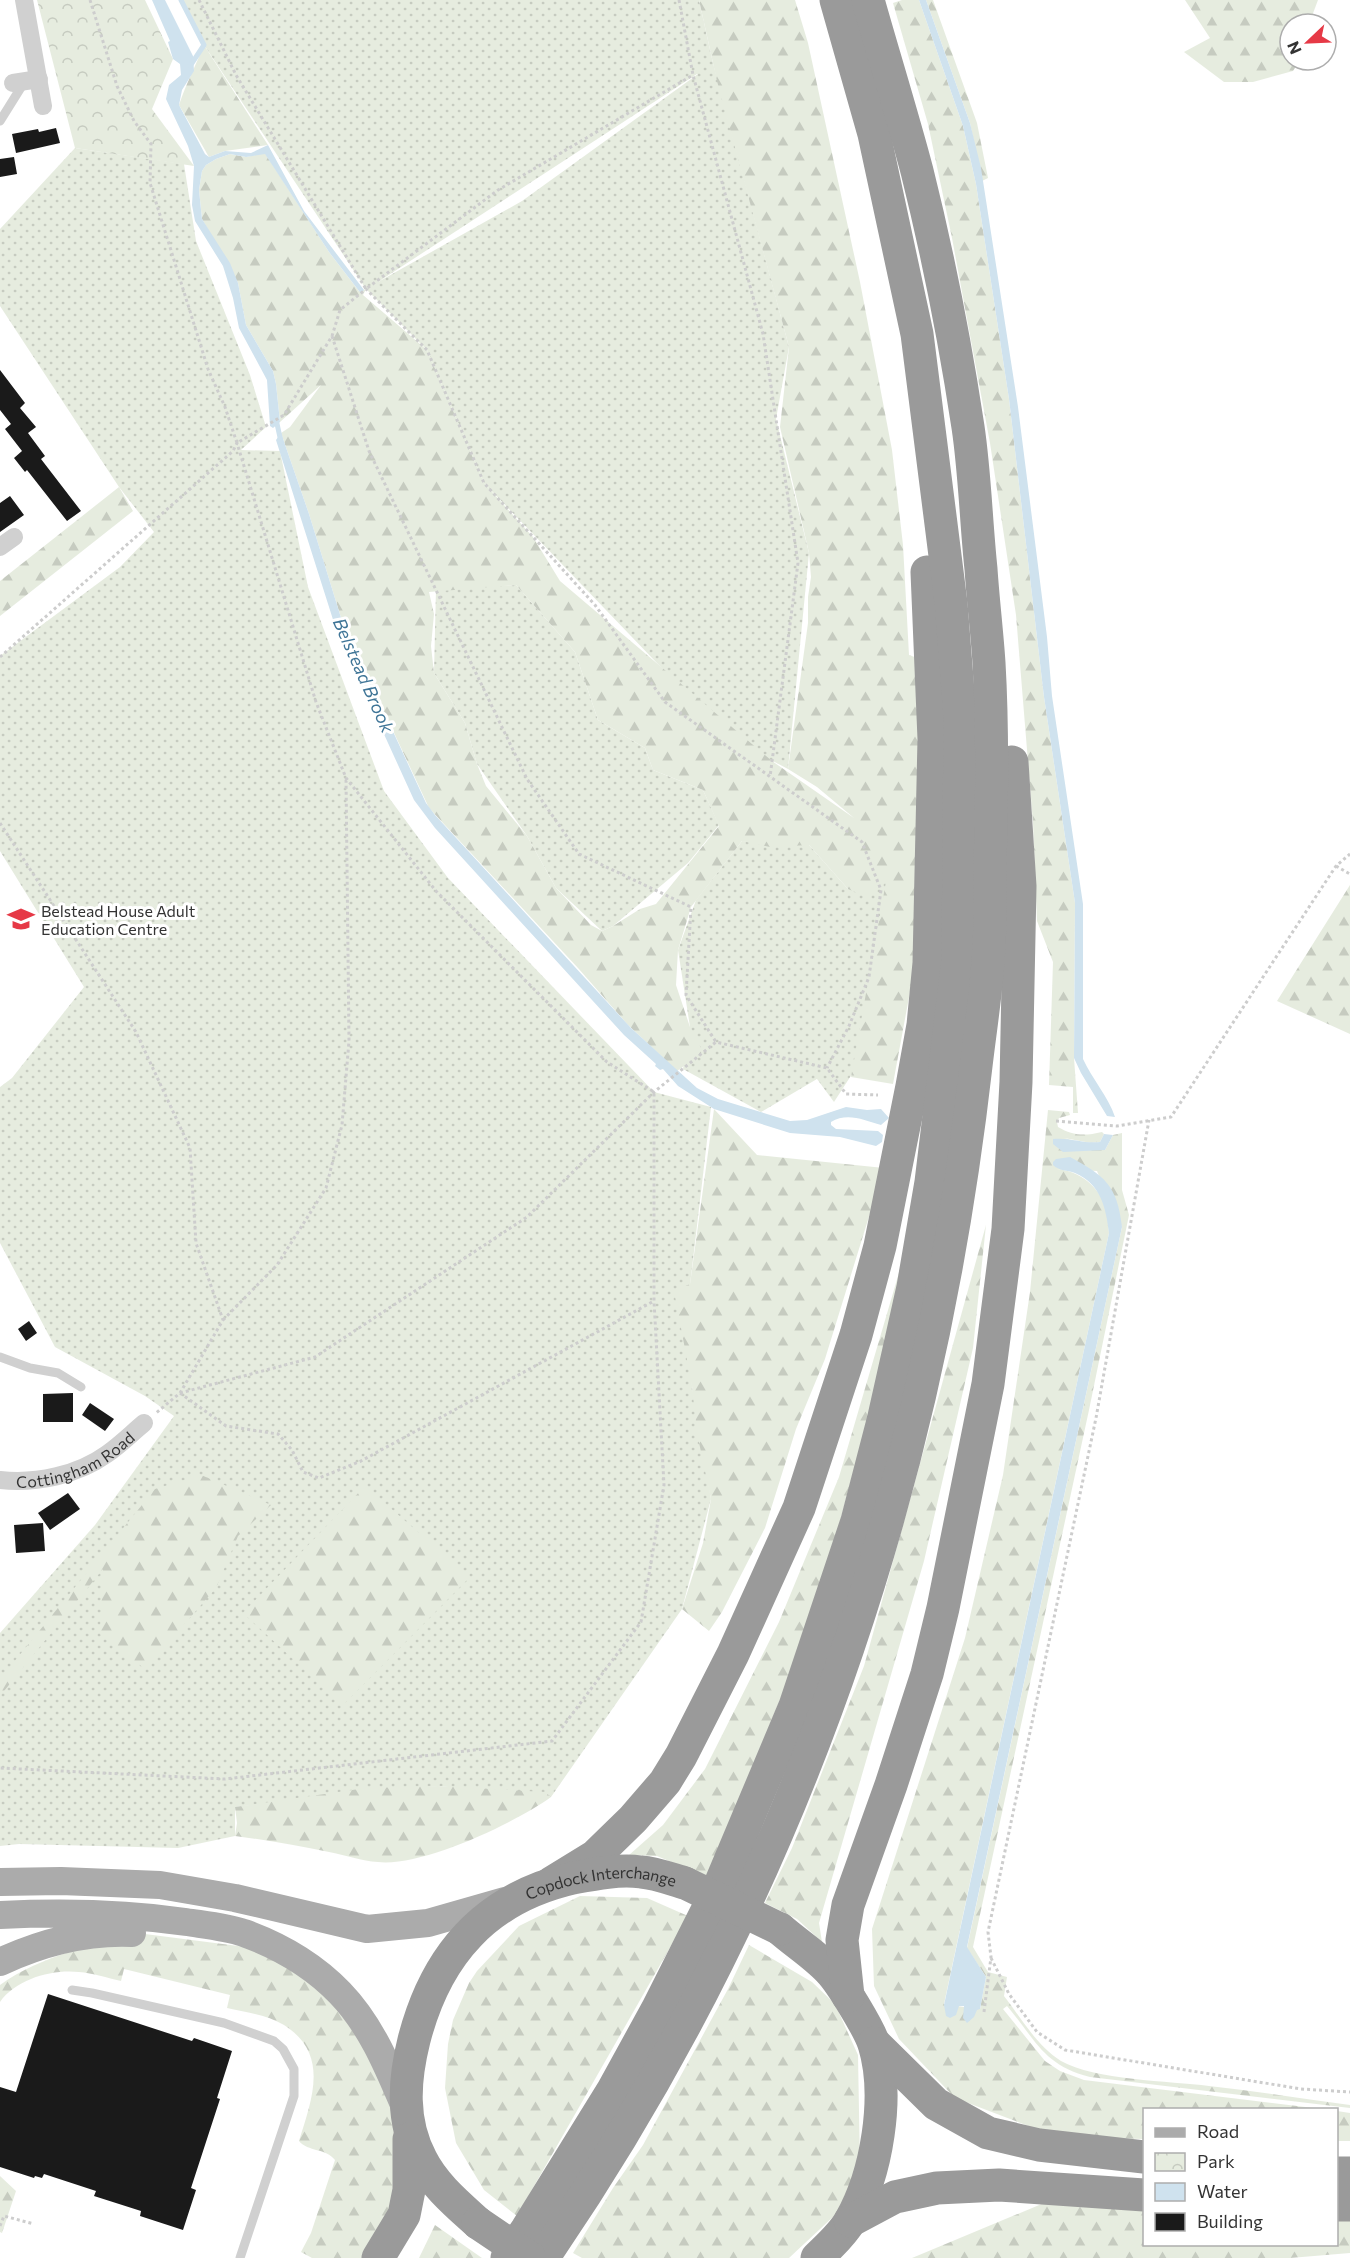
<svg xmlns="http://www.w3.org/2000/svg" width="1350" height="2258" font-family="Commissioner,sans-serif">
	<style>
		.grass { fill: url(#grass-dots); fill-rule: evenodd }
		.forest { fill: url(#forest-firs); fill-rule: evenodd }
		.park { fill: url(#park-crowns) }
		.water { fill: #cfe2ee }
		.lines { fill: none; stroke-linecap: round; stroke-linejoin: round }
		.stream { stroke: #cfe2ee; stroke-width: 5 }
		.building { fill: #1a1a1a }
		.path { stroke: #cdcdcd; stroke-width: 3; stroke-dasharray: 3 3; stroke-linecap: butt }
		.lane { stroke: #d0d0d0; stroke-width: 9 }
		.street { stroke: #d0d0d0; stroke-width: 18 }
		.primary { stroke: #ababab; stroke-width: 28 }
		.highway { stroke: #9a9a9a; stroke-width: 33 }
		.highway-bridge { stroke: #9a9a9a; stroke-width: 33 }
		.labels { text-anchor: middle; dominant-baseline: central; stroke-width: 6; stroke-linejoin: round; paint-order: stroke }
		.poi-label { font-size: 16px; fill: #333; stroke: #fff; text-anchor: start }
		.street-label { font-size: 16px; fill: #333; stroke: #fff }
		.water-label { font-size: 18px; font-style: italic; fill: #3f7597; stroke: #fff }
	</style>
	<defs>
		<pattern id="grass-dots" width="8" height="8" patternUnits="userSpaceOnUse" patternTransform="scale(1.5)"><rect width="8" height="8" fill="#e6ecdf"/><path d="M2 2h.1M6 6h.1" fill="none" stroke="#c6cbc0" stroke-width="1.8" stroke-linecap="round"/></pattern>
		<pattern id="forest-firs" width="22" height="20" patternUnits="userSpaceOnUse" patternTransform="scale(1.5)"><rect width="22" height="20" fill="#e6ecdf"/><path d="M5 1l3.5 6h-7zM16 11l3.5 6h-7z" fill="#c6cbc0"/></pattern>
		<pattern id="park-crowns" width="20" height="18" patternUnits="userSpaceOnUse" patternTransform="scale(1.5)"><rect width="20" height="18" fill="#e6ecdf"/><path d="M2 6a3 3 0 1 1 6 0M12 15a3 3 0 1 1 6 0" fill="none" stroke="#c6cbc0"/></pattern>
	</defs>
	<rect width="100%" height="100%" fill="#fff"/>
	<!-- grass -->
	<path class="grass" d="M 181,0 L 699,0 L 713,63 L 789,347 L 776,419 L 809,553 L 788,769 L 735,741 L 678,685 L 484,483 L 427,350 L 366,289 L 204,45 ZM 698,74 L 522,201 L 378,282 L 697,74 Z
		M 75,148 L 184,164 L 196,241 L 250,375 L 266,427 L 241,450 L 280,451 L 308,587 L 384,791 L 448,878 L 654,1092 L 711,1107 L 690,1285 L 692,1386 L 711,1499 L 682,1609 L 551,1797 L 438,1786 L 235,1807 L 235,1836 L 178,1848 L 19,1844 L 0,1846 L 0,1633 L 95,1525 L 174,1416 L 145,1396 L 55,1347 L 0,1243 L 0,1087 L 12,1078 L 84,987 L 0,851 L 0,656 L 120,567 L 154,532 L 119,487 L 0,306 L 0,229 Z
		M 516,585 L 575,652 L 598,720 L 645,748 L 653,770 L 703,790 L 719,825 L 688,863 L 613,926 L 602,931 L 556,888 L 527,836 L 477,764 L 465,723 L 434,673 L 436,589 Z
		M 742,841 L 809,845 L 848,889 L 889,863 L 874,1040 L 834,1102 L 817,1079 L 761,1112 L 683,1069 L 690,1027 L 678,950 L 696,900 Z"/>
	<!-- forest -->
	<path class="forest" d="M 699,0 L 795,0 L 808,43 L 860,282 L 892,450 L 903,545 L 909,655 L 920,659 L 914,970 L 893,1084 L 851,1077 L 887,876 L 869,898 L 848,889 L 809,845 L 770,847 L 742,841 L 691,907 L 678,950 L 676,985 L 690,1027 L 703,1052 L 677,1071 L 628,1025 L 578,968 L 429,808 L 342,621 L 309,514 L 281,433 L 290,427 L 321,385 L 280,422 L 276,384 L 273,371 L 246,325 L 238,283 L 202,219 L 199,190 L 202,171 L 206,165 L 216,159 L 230,154 L 246,157 L 265,153 L 329,252 L 359,291 L 366,289 L 363,295 L 427,350 L 484,483 L 533,537 L 560,581 L 772,761 L 854,818 L 817,787 L 788,769 L 808,623 L 808,597 L 811,577 L 809,553 L 780,427 L 789,347 L 717,81 ZM 516,585 L 575,652 L 598,720 L 645,748 L 653,770 L 703,790 L 719,826 L 656,904 L 640,909 L 613,926 L 602,931 L 591,925 L 556,888 L 527,836 L 486,786 L 477,764 L 465,723 L 434,673 L 431,646 L 434,614 L 429,592 Z
		M 902,0 L 919,0 L 963,126 L 976,184 L 1009,399 L 1044,697 L 1075,903 L 1074,1058 L 1078,1113 L 1073,1113 L 1073,1087 L 1049,1085 L 1053,962 L 1037,921 L 1033,823 L 1016,615 L 990,443 L 952,238 L 928,124 L 893,3 Z
		M 926,0 L 933,0 L 977,123 L 988,178 L 982,181 L 970,123 Z
		M 1185,0 L 1318,0 L 1309,24 L 1290,24 L 1290,60 L 1300,60 L 1293,71 L 1253,82 L 1224,82 L 1184,52 L 1210,38 Z
		M 204,45 L 268,145 L 225,151 L 209,157 L 179,105 C 186,84 196,65 204,45 Z
		M 119,487 L 133,511 L 0,616 L 0,581 Z
		M 1350,885 L 1350,1034 L 1277,1001 Z
		M 714,1109 L 757,1155 L 884,1168 L 825,1359 L 796,1429 L 765,1528 L 722,1612 L 709,1631 L 682,1609 L 703,1543 L 711,1499 L 697,1433 L 692,1386 L 674,1291 L 690,1284 Z
		M 1048,1110 L 1069,1112 L 1070,1115 L 1059,1118 L 1057,1122 L 1058,1127 C 1073,1136 1085,1136 1102,1132 L 1104,1134 L 1100,1142 L 1091,1143 L 1064,1138 L 1105,1150 L 1113,1135 L 1122,1133 L 1122,1190 L 1129,1215 L 1089,1410 L 973,1947 L 988,1972 L 1007,1977 L 1004,1996 C 1021,2018 1037,2046 1061,2061 C 1094,2080 1170,2081 1209,2086 C 1256,2091 1303,2099 1350,2105 L 1350,2108 L 1090,2077 C 1043,2065 1036,2040 1007,2006 L 1003,2009 L 1045,2061 L 1060,2071 L 1084,2080 L 1322,2109 L 1144,2110 L 1144,2139 L 1057,2137 L 955,2098 L 899,2039 L 874,1986 L 872,1929 L 965,1638 L 1003,1475 L 1030,1292 ZM 1057,1169 L 1097,1171 L 1122,1227 L 967,1948 L 986,1977 L 980,2009 L 977,2009 L 944,2004 L 1109,1233 C 1108,1225 1108,1216 1106,1209 C 1100,1187 1080,1171 1057,1169 Z
		M 986,1225 L 973,1348 L 924,1561 L 819,1923 L 822,1942 L 797,1919 L 765,1903 L 792,1848 L 864,1666 Z
		M 908,1242 L 897,1311 L 814,1617 L 707,1877 L 657,1856 L 629,1855 L 663,1825 L 705,1769 L 779,1622 L 839,1477 Z
		M 201,1475 L 271,1505 L 238,1536 L 216,1588 L 145,1669 L 100,1634 L 103,1569 L 0,1696 L 0,1679 L 155,1489 Z
		M 365,1486 L 470,1577 L 343,1705 L 243,1613 Z
		M 438,1786 L 545,1792 L 551,1797 C 515,1823 422,1867 378,1862 C 362,1861 345,1855 329,1852 C 298,1846 267,1840 235,1836 L 237,1823 L 235,1807 L 366,1788 Z
		M 580,1896 L 647,1898 L 688,1916 L 517,2216 L 484,2190 L 456,2143 L 445,2088 L 448,2044 L 453,2020 L 469,1983 L 477,1971 L 519,1926 Z
		M 145,1934 L 246,1947 L 323,1984 L 385,2076 L 406,2166 L 383,2228 L 364,2258 L 312,2258 L 301,2252 L 311,2233 L 335,2160 C 326,2148 308,2152 299,2141 C 312,2099 330,2054 284,2025 C 268,2015 245,2012 227,2008 L 230,1995 L 124,1969 L 121,1981 C 107,1978 93,1973 79,1972 C 52,1969 16,1979 0,2002 L 0,1985 C 42,1955 95,1944 145,1934 Z
		M 749,1945 L 812,1982 L 835,2004 L 858,2055 L 860,2166 L 835,2215 L 789,2258 L 582,2258 L 573,2253 L 613,2188 L 643,2145 L 728,1989 Z
		M 1337,2111 L 1350,2113 L 1350,2141 L 1337,2141 Z
		M 0,2176 L 16,2191 L 2,2233 L 0,2232 Z
		M 1044,2203 L 1144,2206 L 1144,2244 L 1336,2244 L 1337,2217 L 1350,2219 L 1350,2253 L 1290,2258 L 912,2258 Z
		M 435,2225 L 482,2258 L 419,2258 Z"/>
	<!-- park -->
	<path class="park" d="M 37,0 L 145,0 L 173,59 L 152,109 L 194,166 L 75,148 Z"/>
	<!-- water -->
	<path class="water" d="M 152,0 L 165,0 L 193,56 L 194,71 L 182,90 L 179,105 L 205,154 L 209,157 L 225,151 L 251,153 L 268,145 L 304,211 L 364,290 L 361,293 L 359,291 L 329,252 L 265,154 L 246,157 L 230,154 L 216,159 L 206,165 L 202,171 L 199,190 L 202,219 L 230,263 L 238,283 L 246,325 L 273,371 L 276,384 L 280,422 L 273,428 L 270,426 L 267,380 L 239,328 L 233,298 L 223,266 L 195,221 L 192,205 L 194,166 L 188,146 L 166,99 L 169,85 L 181,75 L 180,64 L 173,59 L 168,42 L 170,41 Z
		M 919,0 L 926,0 L 970,123 L 981,168 L 1018,407 L 1047,637 L 1052,696 L 1083,904 L 1083,1059 C 1092,1079 1108,1096 1115,1117 L 1107,1116 L 1081,1073 L 1074,1058 L 1075,903 L 1044,697 L 1009,399 L 976,184 L 963,126 Z
		M 281,433 L 309,514 L 342,621 L 426,803 L 435,815 L 631,1028 L 697,1088 L 718,1099 L 790,1121 L 807,1120 L 846,1107 L 867,1110 L 881,1109 L 889,1118 L 881,1125 C 864,1120 847,1112 831,1122 L 831,1125 L 836,1129 L 878,1131 L 883,1135 L 882,1142 L 876,1146 L 840,1137 L 790,1133 L 714,1109 L 678,1086 L 663,1069 L 660,1070 L 655,1066 L 656,1064 L 624,1035 L 435,828 L 414,800 L 336,629 L 276,440 Z
		M 1104,1134 L 1113,1135 L 1105,1150 L 1063,1152 L 1053,1144 L 1053,1139 C 1069,1137 1084,1144 1100,1142 Z
		M 1070,1157 C 1105,1176 1117,1185 1122,1227 L 967,1947 L 986,1977 L 980,2009 L 977,2010 L 974,2017 L 967,2023 L 963,2018 L 964,2006 L 959,2006 L 956,2015 L 950,2018 L 946,2016 L 944,2005 L 1109,1233 C 1106,1208 1101,1184 1075,1173 C 1067,1170 1059,1171 1053,1165 L 1053,1162 L 1056,1159 Z"/>
	<g class="lines">
		<!-- stream -->
		<path class="stream" d="M 181,0 L 204,45 L 190,66
			M 276,419 L 281,442"/>
	</g>
	<!-- building -->
	<path class="building" d="M 56,128 L 60,143 L 16,153 L 12,134 L 38,129 L 39,132 Z
		M 14,157 L 17,174 L 0,177 L 0,159 Z
		M 0,370 L 25,403 L 20,408 L 36,427 L 28,433 L 45,456 L 41,459 L 81,511 L 67,521 L 27,470 L 25,472 L 14,458 L 22,451 L 5,429 L 11,424 L 0,410 Z
		M 10,496 L 24,515 L 0,532 L 0,503 Z
		M 29,1321 L 37,1333 L 26,1341 L 18,1329 Z
		M 73,1393 L 73,1422 L 43,1422 L 43,1394 Z
		M 90,1403 L 114,1419 L 105,1431 L 82,1415 Z
		M 68,1493 L 80,1509 L 50,1530 L 38,1513 Z
		M 43,1523 L 45,1551 L 16,1553 L 14,1525 Z
		M 48,1994 L 192,2041 L 194,2038 L 232,2051 L 217,2098 L 220,2099 L 191,2188 L 196,2190 L 183,2230 L 140,2216 L 141,2211 L 94,2196 L 96,2191 L 44,2174 L 42,2178 L 35,2176 L 34,2178 L 0,2167 L 0,2087 L 16,2092 Z"/>
	<g class="lines">
		<!-- path -->
		<path class="path" d="M 90,0 L 117,86 L 134,121 L 151,144 L 150,183 L 208,369 L 225,407 L 237,443 L 284,415 L 332,336 L 340,310 L 366,289 L 427,350 L 484,483 L 595,605 L 665,702 L 862,842 L 881,890 L 869,977 L 849,1026 L 827,1068
			M 199,0 L 236,75 L 366,289 L 498,190 L 693,75
			M 679,0 L 693,75 L 763,334 L 798,563 L 770,777
			M 332,336 L 369,451 L 527,779 L 579,854 L 691,907 L 686,995 L 716,1042
			M 0,657 L 233,451 L 237,443 L 316,702 L 346,778 L 436,891 L 607,1062 L 654,1092 L 654,1301 L 664,1485 L 641,1622 L 552,1741 L 225,1779 L 0,1768
			M 0,823 L 136,1032 L 190,1148 L 196,1243 L 223,1320 L 180,1393 L 156,1413
			M 1336,866 L 1350,874
			M 1056,1121 L 1117,1126 L 1171,1117 L 1336,866 L 1350,854
			M 223,1320 L 277,1265 L 326,1188 L 342,1125 L 349,1041 L 346,778
			M 180,1393 L 315,1357 L 527,1217 L 654,1092 L 716,1042 L 827,1068 L 846,1094 L 878,1095
			M 180,1393 L 226,1426 L 278,1434 L 292,1450 L 303,1472 L 319,1478 L 361,1461 L 654,1301
			M 991,1958 L 1009,1994 L 1037,2032 L 1065,2050 L 1301,2089 L 1350,2092
			M 984,2012 L 991,1957 L 988,1932 L 1096,1418 L 1149,1120
			M 0,2226 L 4,2216 L 34,2224"/>
		<!-- lane -->
		<path class="lane" d="M 0,121 L 25,81
			M 0,1357 L 30,1368 L 58,1373 L 81,1387
			M 72,1990 L 92,1993 L 224,2023 L 274,2041 L 283,2049 L 294,2069 L 294,2096 L 240,2258"/>
		<!-- street -->
		<g class="street">
			<path d="M 24,0 L 43,106"/>
			<path d="M 13,83 L 39,79"/>
			<path d="M 0,547 L 14,537"/>
			<path id="s1" d="M 0,1480 C 36,1484 78,1475 107,1454 C 120,1445 132,1433 144,1423"/>
		</g>
		<!-- primary -->
		<path class="primary" d="M 0,1882 L 61,1881 L 160,1885 L 235,1898 L 367,1929 L 428,1923 L 505,1901
			M 0,1915 C 62,1912 124,1913 186,1922 C 205,1925 226,1927 244,1933 C 280,1946 314,1966 340,1993 C 371,2025 388,2067 405,2107
			M 0,1962 C 43,1942 85,1931 132,1933"/>
		<!-- highway -->
		<g class="highway">
			<path d="M 551,1883 L 595,1856 L 633,1819 L 665,1782 L 681,1756 L 733,1654 L 799,1508 L 856,1335 L 880,1246 L 912,1086 L 923,1025 L 929,963 L 934,739 L 927,572"/>
			<path d="M 780,1929 C 796,1943 815,1955 829,1970 C 841,1982 869,2029 874,2044 C 890,2096 877,2174 850,2221 C 842,2235 828,2247 817,2258"/>
			<path d="M 848,1996 L 842,1940 L 848,1905 L 891,1785 L 927,1674 L 943,1608 L 988,1384 L 1008,1229 L 1016,1082 L 1020,886 L 1012,762"/>
			<path d="M 874,2043 L 936,2104 L 988,2133 L 1039,2145 L 1144,2157"/>
			<path d="M 1336,2173 L 1350,2173"/>
			<path d="M 1336,2205 L 1350,2205"/>
			<path d="M 850,2221 L 895,2197 L 937,2188 L 999,2185 L 1144,2195"/>
			<path id="s2" d="M 478,2223 C 457,2204 434,2185 421,2159 C 401,2121 404,2080 414,2040 C 436,1954 486,1898 573,1878 C 594,1874 619,1869 641,1872 C 655,1873 671,1879 685,1883"/>
			<path d="M 378,2258 L 404,2215 L 409,2190 L 409,2139"/>
			<path d="M 507,2258 L 527,2229 L 613,2090 L 658,2008 L 719,1887 L 795,1706 L 857,1521 L 883,1421 L 913,1287 L 931,1182 L 958,959 L 960,716 L 951,603 L 917,334 L 874,134 L 836,0"/>
			<path d="M 543,2258 C 789,1900 927,1496 976,1066 C 980,1031 986,995 988,960 C 991,929 990,897 990,865 C 992,798 993,731 989,663 C 987,632 983,600 981,569 C 976,522 975,474 968,427 C 955,341 938,255 917,171 C 902,114 884,57 868,0"/>
		</g>
		<!-- highway-bridge -->
		<path class="highway-bridge" d="M 685,1883 L 780,1929
			M 478,2223 L 530,2258"/>
	</g>
	<!-- icons -->
	<defs>
		<symbol id="school-bare" viewBox="-9 -9 18 18"><path d="M0-5L7-2L0 1L-7-2ZM-4 1L0 2.5L4 1V4Q0 6-4 4Z" fill="#e63946" stroke="#fff" stroke-width="2.5" paint-order="stroke"/></symbol>
	</defs>
	<g fill-rule="evenodd">
		<use href="#school-bare" x="2" y="900" width="38" height="38"/>
	</g>
	<g class="labels">
		<!-- poi labels -->
		<g class="poi-label">
			<text x="41" y="910">Belstead House Adult<tspan x="41" dy="18">Education Centre</tspan></text>
		</g>
		<!-- street labels -->
		<g class="street-label">
			<text stroke="none"><textPath href="#s1" startOffset="80">Cottingham Road</textPath></text>
			<text stroke="none"><textPath href="#s2" startOffset="476">Copdock Interchange</textPath></text>
		</g>
		<!-- water labels -->
		<g class="water-label">
			<text transform="translate(364 675) rotate(66)">Belstead Brook</text>
		</g>
	</g>
	<!-- legend -->
	<rect x="1143" y="2108" width="195" height="138" fill="#ffffff" stroke="#adadad" stroke-width="1.5"/>
	<rect x="1155" y="2128" width="30" height="9" fill="#ababab" stroke="#adadad" stroke-width="1.5"/>
	<text x="1197" y="2138" font-size="18" fill="#333333">Road</text>
	<rect x="1155" y="2153" width="30" height="18" fill="url(#park-crowns)" stroke="#adadad" stroke-width="1.5"/>
	<text x="1197" y="2168" font-size="18" fill="#333333">Park</text>
	<rect x="1155" y="2183" width="30" height="18" fill="#cfe2ee" stroke="#adadad" stroke-width="1.5"/>
	<text x="1197" y="2198" font-size="18" fill="#333333">Water</text>
	<rect x="1155" y="2213" width="30" height="18" fill="#1a1a1a" stroke="#adadad" stroke-width="1.5"/>
	<text x="1197" y="2228" font-size="18" fill="#333333">Building</text>
	<!-- north arrow -->
	<g transform="translate(1308 42) rotate(247)"><circle r="28" fill="#ffffff" stroke="#adadad" stroke-width="1.5"/>
	<path d="M0-4.5L10 22L0 15L-10 22Z" fill="#e63946"/>
	<text y="-9" font-size="16" font-weight="bold" text-anchor="middle" fill="#333333">N</text>
	</g>
</svg>
